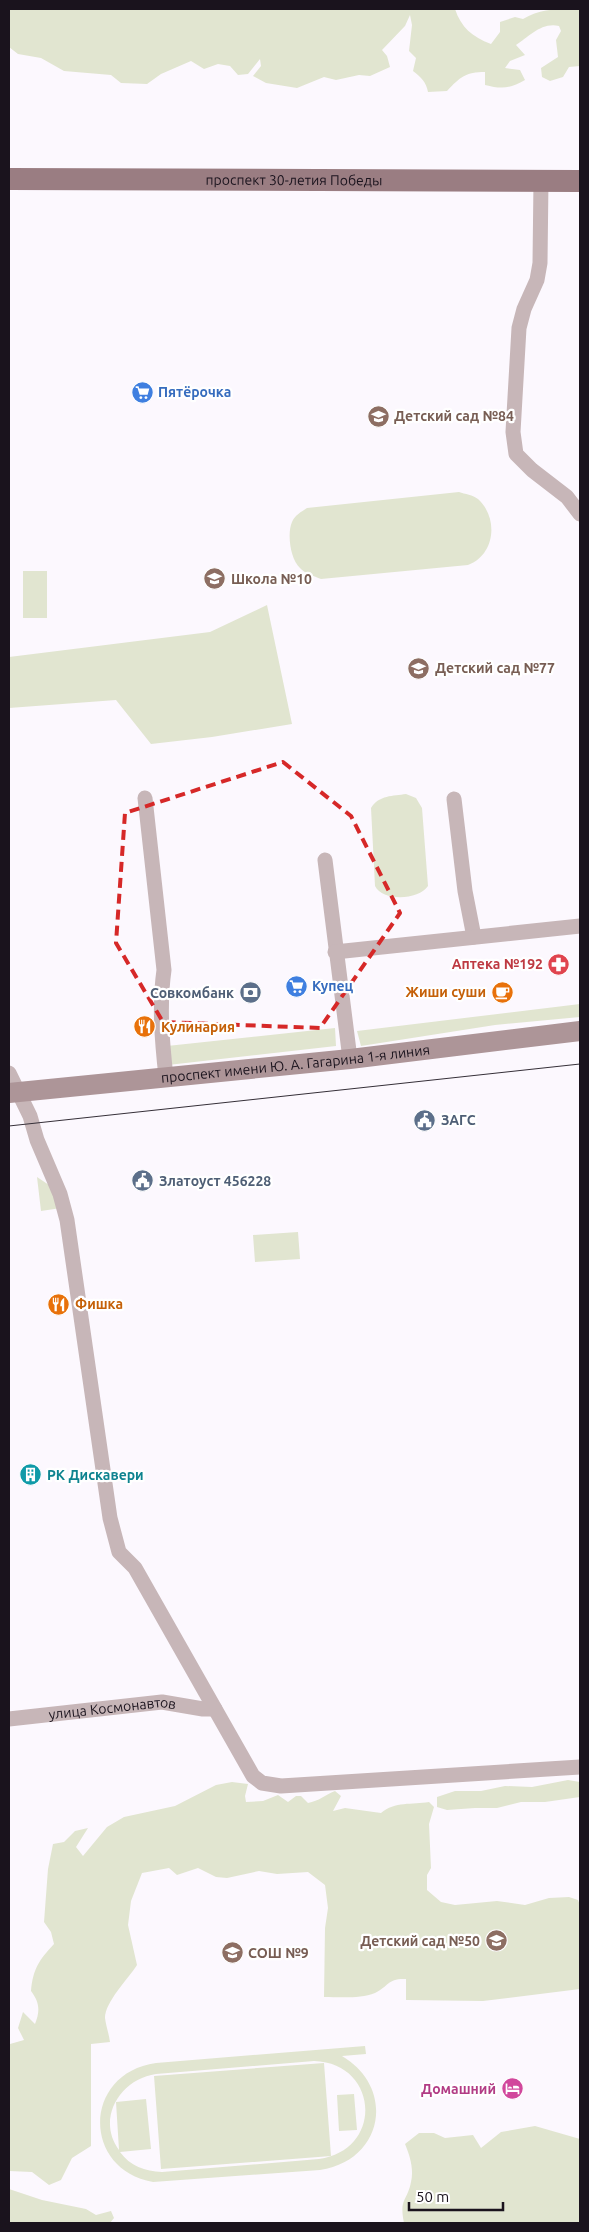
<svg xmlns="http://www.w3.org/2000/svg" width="589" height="2232" font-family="Ubuntu,sans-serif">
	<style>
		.green { fill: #e1e5d0; fill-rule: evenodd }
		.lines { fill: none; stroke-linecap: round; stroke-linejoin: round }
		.street { stroke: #c7b6b8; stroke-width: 15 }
		.secondary { stroke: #ad9598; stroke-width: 20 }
		.primary { stroke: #9a7d82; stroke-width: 22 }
		.tram { stroke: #352f38; stroke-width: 1 }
		.marked { fill: none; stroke: #d62828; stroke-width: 4; stroke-dasharray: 10 6; stroke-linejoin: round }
		.labels { text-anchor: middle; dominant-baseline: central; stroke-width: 4.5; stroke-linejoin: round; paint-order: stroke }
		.street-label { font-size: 14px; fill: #1a131d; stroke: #fff }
		.shop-label { font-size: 14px; font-weight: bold; fill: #366cbe; stroke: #fff; text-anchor: start }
		.education-label { font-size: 14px; font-weight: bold; fill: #785e54; stroke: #fff; text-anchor: start }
		.health-label { font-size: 14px; font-weight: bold; fill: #be3a42; stroke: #fff; text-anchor: end }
		.food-label { font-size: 14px; font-weight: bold; fill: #c56008; stroke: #fff; text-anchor: start }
		.service-label { font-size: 14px; font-weight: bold; fill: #4e5e75; stroke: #fff; text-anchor: start }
		.culture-label { font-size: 14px; font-weight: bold; fill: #0d838f; stroke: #fff; text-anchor: start }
		.hotel-label { font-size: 14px; font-weight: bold; fill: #b23c85; stroke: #fff; text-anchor: end }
	</style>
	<rect width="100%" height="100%" fill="#fcf8fe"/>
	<!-- green -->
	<path class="green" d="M 9,9 L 455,9 C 461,27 472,37 491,44 L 500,32 L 500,22 L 515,17 L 523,19 C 541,8 559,9 580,9 L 580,66 L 569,67 L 563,77 L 550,81 L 542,77 L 541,68 L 558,57 L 556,40 L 561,31 L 559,26 C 541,22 529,37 516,45 L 525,55 L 510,61 L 505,68 L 520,70 L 525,80 C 510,89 501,89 485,85 L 485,72 C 466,72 460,77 447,91 L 428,92 C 426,82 421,77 413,71 L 416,58 L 409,51 L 412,25 L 410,15 L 405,26 L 382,50 L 387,56 L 390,67 L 370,76 L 359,75 L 336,80 L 324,77 L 297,88 L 266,83 L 253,76 L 261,66 L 260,59 L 248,74 L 238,75 L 230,66 L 218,64 L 204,69 L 191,61 L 161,74 L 147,84 L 121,83 L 111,75 L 64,71 L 41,58 L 18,54 L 9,47 Z
		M 459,492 C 465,494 473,495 478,499 C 499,518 495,555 468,565 L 321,579 C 314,576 305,574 300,568 C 290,559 287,533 292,522 C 295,515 301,512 307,508 Z
		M 23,571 L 47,571 L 47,618 L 23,618 Z
		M 267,605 L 292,724 L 212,737 L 151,744 L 116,700 L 9,708 L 9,657 L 210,632 Z
		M 406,794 L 416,798 L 422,808 L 428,886 C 419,900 383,902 375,886 L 371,808 C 379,795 393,796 406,794 Z
		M 580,1004 L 580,1017 L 495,1025 L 361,1046 L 357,1031 Z
		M 335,1028 L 336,1046 L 168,1065 L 167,1046 Z
		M 37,1177 L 49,1185 L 61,1208 L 41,1211 Z
		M 298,1232 L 300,1259 L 255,1262 L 253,1235 Z
		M 568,1780 L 580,1782 L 580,1797 L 545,1802 L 521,1802 L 497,1808 L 475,1808 L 447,1810 L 437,1807 L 437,1797 L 455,1791 L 481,1791 L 505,1786 L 532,1787 Z
		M 232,1782 L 248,1784 L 245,1796 L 246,1802 L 263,1801 L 278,1795 L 288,1802 L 296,1796 L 301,1796 L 308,1803 C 319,1801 325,1795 335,1791 L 341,1796 L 333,1811 L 345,1808 L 381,1813 C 395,1801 412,1805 429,1802 L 434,1807 L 429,1824 L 431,1868 L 427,1875 L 427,1890 L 441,1902 L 455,1905 L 497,1901 L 525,1905 L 549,1898 L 569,1897 L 578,1900 L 580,1905 L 580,1989 L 483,2001 L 406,2000 L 406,1979 C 388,1978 389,1986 375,1993 C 360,1999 339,1997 324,1997 L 325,1928 L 328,1908 L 325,1885 L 308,1872 L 277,1874 L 259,1871 L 227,1878 L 216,1877 L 198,1868 L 177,1875 L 169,1868 L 142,1873 L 131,1901 L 128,1925 L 137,1965 C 128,1979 105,2002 105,2018 C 106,2026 109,2034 110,2042 L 91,2044 L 91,2146 L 72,2158 L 61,2180 L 49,2185 L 32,2172 L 9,2171 L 9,2041 L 10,2044 L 24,2040 L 18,2028 L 23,2012 L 35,2024 C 40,2011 40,2003 31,1991 C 33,1969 39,1960 54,1944 L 51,1932 L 44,1922 L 48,1869 L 53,1844 L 64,1842 L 75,1831 L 88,1828 L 76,1847 L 83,1856 L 107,1827 L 124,1817 L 175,1806 L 216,1785 Z
		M 365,2046 L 366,2054 L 342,2056 C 396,2088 384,2160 320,2170 L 153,2182 C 81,2169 83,2073 156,2063 ZM 314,2061 C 379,2063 384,2150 319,2159 L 162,2172 C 145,2171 130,2166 120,2152 L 151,2149 L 146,2099 L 116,2102 L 119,2150 C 96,2119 120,2079 156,2074 Z
		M 324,2063 L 331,2156 L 161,2169 L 154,2076 Z
		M 354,2094 L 357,2130 L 339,2131 L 337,2095 Z
		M 535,2126 L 580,2139 L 580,2223 L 404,2223 C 399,2198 407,2202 411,2182 C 414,2169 410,2156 405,2144 L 419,2133 L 434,2133 L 445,2138 L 473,2135 L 481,2148 L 501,2132 Z
		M 9,2189 L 42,2200 L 86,2209 L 96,2215 L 111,2211 L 114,2218 L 110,2223 L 9,2223 Z"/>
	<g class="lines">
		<!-- street -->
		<g class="street">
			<path d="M 541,181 L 540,263 L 537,280 L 524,309 L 519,328 L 513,432 L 516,454 L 532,470 L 567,497 L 580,514"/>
			<path d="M 145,798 L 164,970 C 159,1006 162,1041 166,1077"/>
			<path d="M 454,799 L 465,891 L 474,937"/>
			<path d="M 325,860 L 350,1059"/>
			<path d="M 335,952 L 580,926"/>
			<path d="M 9,1073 L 30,1116 L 37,1140 L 60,1194 L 67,1220 L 110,1518 L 119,1552 L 135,1568 L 253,1776 L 262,1783 L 281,1786 L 580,1767"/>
			<path id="s1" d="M 9,1719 L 162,1702 L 203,1709 L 215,1709"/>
		</g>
		<!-- secondary -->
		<path class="secondary" id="s2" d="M 9,1093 L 350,1059 L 580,1031"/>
		<!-- primary -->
		<path class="primary" id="s3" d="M 9,179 L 580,181"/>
		<!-- tram -->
		<path class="tram" d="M 9,1126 L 580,1064"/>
	</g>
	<!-- marked area -->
	<path class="marked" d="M 283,762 L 351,816 L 400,913 L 320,1028 L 163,1022 L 116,943 L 125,813 Z"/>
	<!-- icons -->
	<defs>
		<symbol id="supermarket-disc" viewBox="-11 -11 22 22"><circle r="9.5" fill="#3f7fe0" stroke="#fff"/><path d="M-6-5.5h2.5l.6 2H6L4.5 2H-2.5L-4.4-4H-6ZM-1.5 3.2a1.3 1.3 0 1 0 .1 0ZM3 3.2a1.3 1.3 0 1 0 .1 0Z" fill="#fff"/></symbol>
		<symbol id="school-disc" viewBox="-11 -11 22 22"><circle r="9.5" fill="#8d6e63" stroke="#fff"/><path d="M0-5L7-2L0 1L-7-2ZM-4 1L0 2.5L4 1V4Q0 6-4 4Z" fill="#fff"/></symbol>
		<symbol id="pharmacy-disc" viewBox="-11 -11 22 22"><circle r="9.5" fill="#e0444e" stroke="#fff"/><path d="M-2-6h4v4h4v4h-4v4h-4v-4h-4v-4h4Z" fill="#fff"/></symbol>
		<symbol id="cafe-disc" viewBox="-11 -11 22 22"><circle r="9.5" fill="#e8710a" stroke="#fff"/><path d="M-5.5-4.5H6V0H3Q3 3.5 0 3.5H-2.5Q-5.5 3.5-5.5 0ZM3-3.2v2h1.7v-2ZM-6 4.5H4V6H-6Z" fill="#fff"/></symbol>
		<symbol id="bank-disc" viewBox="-11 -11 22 22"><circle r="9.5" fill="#5c6f8a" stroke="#fff"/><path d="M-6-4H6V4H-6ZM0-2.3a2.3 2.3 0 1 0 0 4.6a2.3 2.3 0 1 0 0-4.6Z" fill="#fff"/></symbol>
		<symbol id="restaurant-disc" viewBox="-11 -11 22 22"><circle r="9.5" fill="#e8710a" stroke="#fff"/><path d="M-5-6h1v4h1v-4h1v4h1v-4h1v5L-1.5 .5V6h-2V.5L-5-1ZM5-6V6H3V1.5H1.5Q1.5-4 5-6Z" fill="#fff"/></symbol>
		<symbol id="civic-disc" viewBox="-11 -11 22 22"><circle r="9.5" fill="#5c6f8a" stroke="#fff"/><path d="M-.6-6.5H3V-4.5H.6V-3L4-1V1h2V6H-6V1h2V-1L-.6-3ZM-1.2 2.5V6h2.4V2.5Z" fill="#fff"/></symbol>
		<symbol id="building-disc" viewBox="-11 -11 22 22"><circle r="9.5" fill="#0f9aa8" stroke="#fff"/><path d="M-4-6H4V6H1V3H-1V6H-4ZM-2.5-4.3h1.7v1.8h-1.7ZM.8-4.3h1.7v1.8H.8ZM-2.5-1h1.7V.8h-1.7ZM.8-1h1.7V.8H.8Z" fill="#fff"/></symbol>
		<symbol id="hotel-disc" viewBox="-11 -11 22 22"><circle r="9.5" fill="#d1479c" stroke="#fff"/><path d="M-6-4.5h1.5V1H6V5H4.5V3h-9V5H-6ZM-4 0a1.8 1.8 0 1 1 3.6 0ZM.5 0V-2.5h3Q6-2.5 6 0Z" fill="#fff"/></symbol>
	</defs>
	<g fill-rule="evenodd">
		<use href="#supermarket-disc" x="130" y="380" width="25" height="25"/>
		<use href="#school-disc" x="366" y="404" width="25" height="25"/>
		<use href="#school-disc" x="202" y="566" width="25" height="25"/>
		<use href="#school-disc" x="406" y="656" width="25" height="25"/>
		<use href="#pharmacy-disc" x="546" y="952" width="25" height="25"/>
		<use href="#supermarket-disc" x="284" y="974" width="25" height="25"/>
		<use href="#cafe-disc" x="490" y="980" width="25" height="25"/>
		<use href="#bank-disc" x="238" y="980" width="25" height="25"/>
		<use href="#restaurant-disc" x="132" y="1014" width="25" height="25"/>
		<use href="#civic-disc" x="412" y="1108" width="25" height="25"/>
		<use href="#civic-disc" x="130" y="1168" width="25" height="25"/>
		<use href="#restaurant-disc" x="46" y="1292" width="25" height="25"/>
		<use href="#building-disc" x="18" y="1462" width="25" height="25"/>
		<use href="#school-disc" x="484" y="1928" width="25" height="25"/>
		<use href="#school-disc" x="220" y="1940" width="25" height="25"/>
		<use href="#hotel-disc" x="500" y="2076" width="25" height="25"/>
	</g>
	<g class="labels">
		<!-- street labels -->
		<g class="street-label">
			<text stroke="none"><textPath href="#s3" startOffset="285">проспект 30-летия Победы</textPath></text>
			<text stroke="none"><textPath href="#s2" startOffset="288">проспект имени Ю. А. Гагарина 1-я линия</textPath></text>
			<text stroke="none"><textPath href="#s1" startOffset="104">улица Космонавтов</textPath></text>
		</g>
		<!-- shop labels -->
		<g class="shop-label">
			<text x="158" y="392">Пятёрочка</text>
			<text x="312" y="986">Купец</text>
		</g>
		<!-- education labels -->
		<g class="education-label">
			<text x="394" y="416">Детский сад №84</text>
			<text x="231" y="579">Школа №10</text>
			<text x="435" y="668">Детский сад №77</text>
			<text x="480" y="1941" text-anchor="end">Детский сад №50</text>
			<text x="248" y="1953">СОШ №9</text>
		</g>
		<!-- health labels -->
		<g class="health-label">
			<text x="543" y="964">Аптека №192</text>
		</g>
		<!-- food labels -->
		<g class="food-label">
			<text x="486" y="992" text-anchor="end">Жиши суши</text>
			<text x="161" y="1027">Кулинария</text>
			<text x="75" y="1304">Фишка</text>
		</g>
		<!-- service labels -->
		<g class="service-label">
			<text x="234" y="993" text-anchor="end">Совкомбанк</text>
			<text x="441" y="1120">ЗАГС</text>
			<text x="159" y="1181">Златоуст 456228</text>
		</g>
		<!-- culture labels -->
		<g class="culture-label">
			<text x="47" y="1475">РК Дискавери</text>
		</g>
		<!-- hotel labels -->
		<g class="hotel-label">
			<text x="496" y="2089">Домашний</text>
		</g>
	</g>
	<!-- border -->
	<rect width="589" height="2232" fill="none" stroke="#1a131d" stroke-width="20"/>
	<!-- scale -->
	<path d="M409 2202v8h94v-8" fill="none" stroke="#1a131d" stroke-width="2.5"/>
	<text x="416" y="2202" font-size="15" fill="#1a131d" stroke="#ffffff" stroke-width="4" paint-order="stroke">50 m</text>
</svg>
